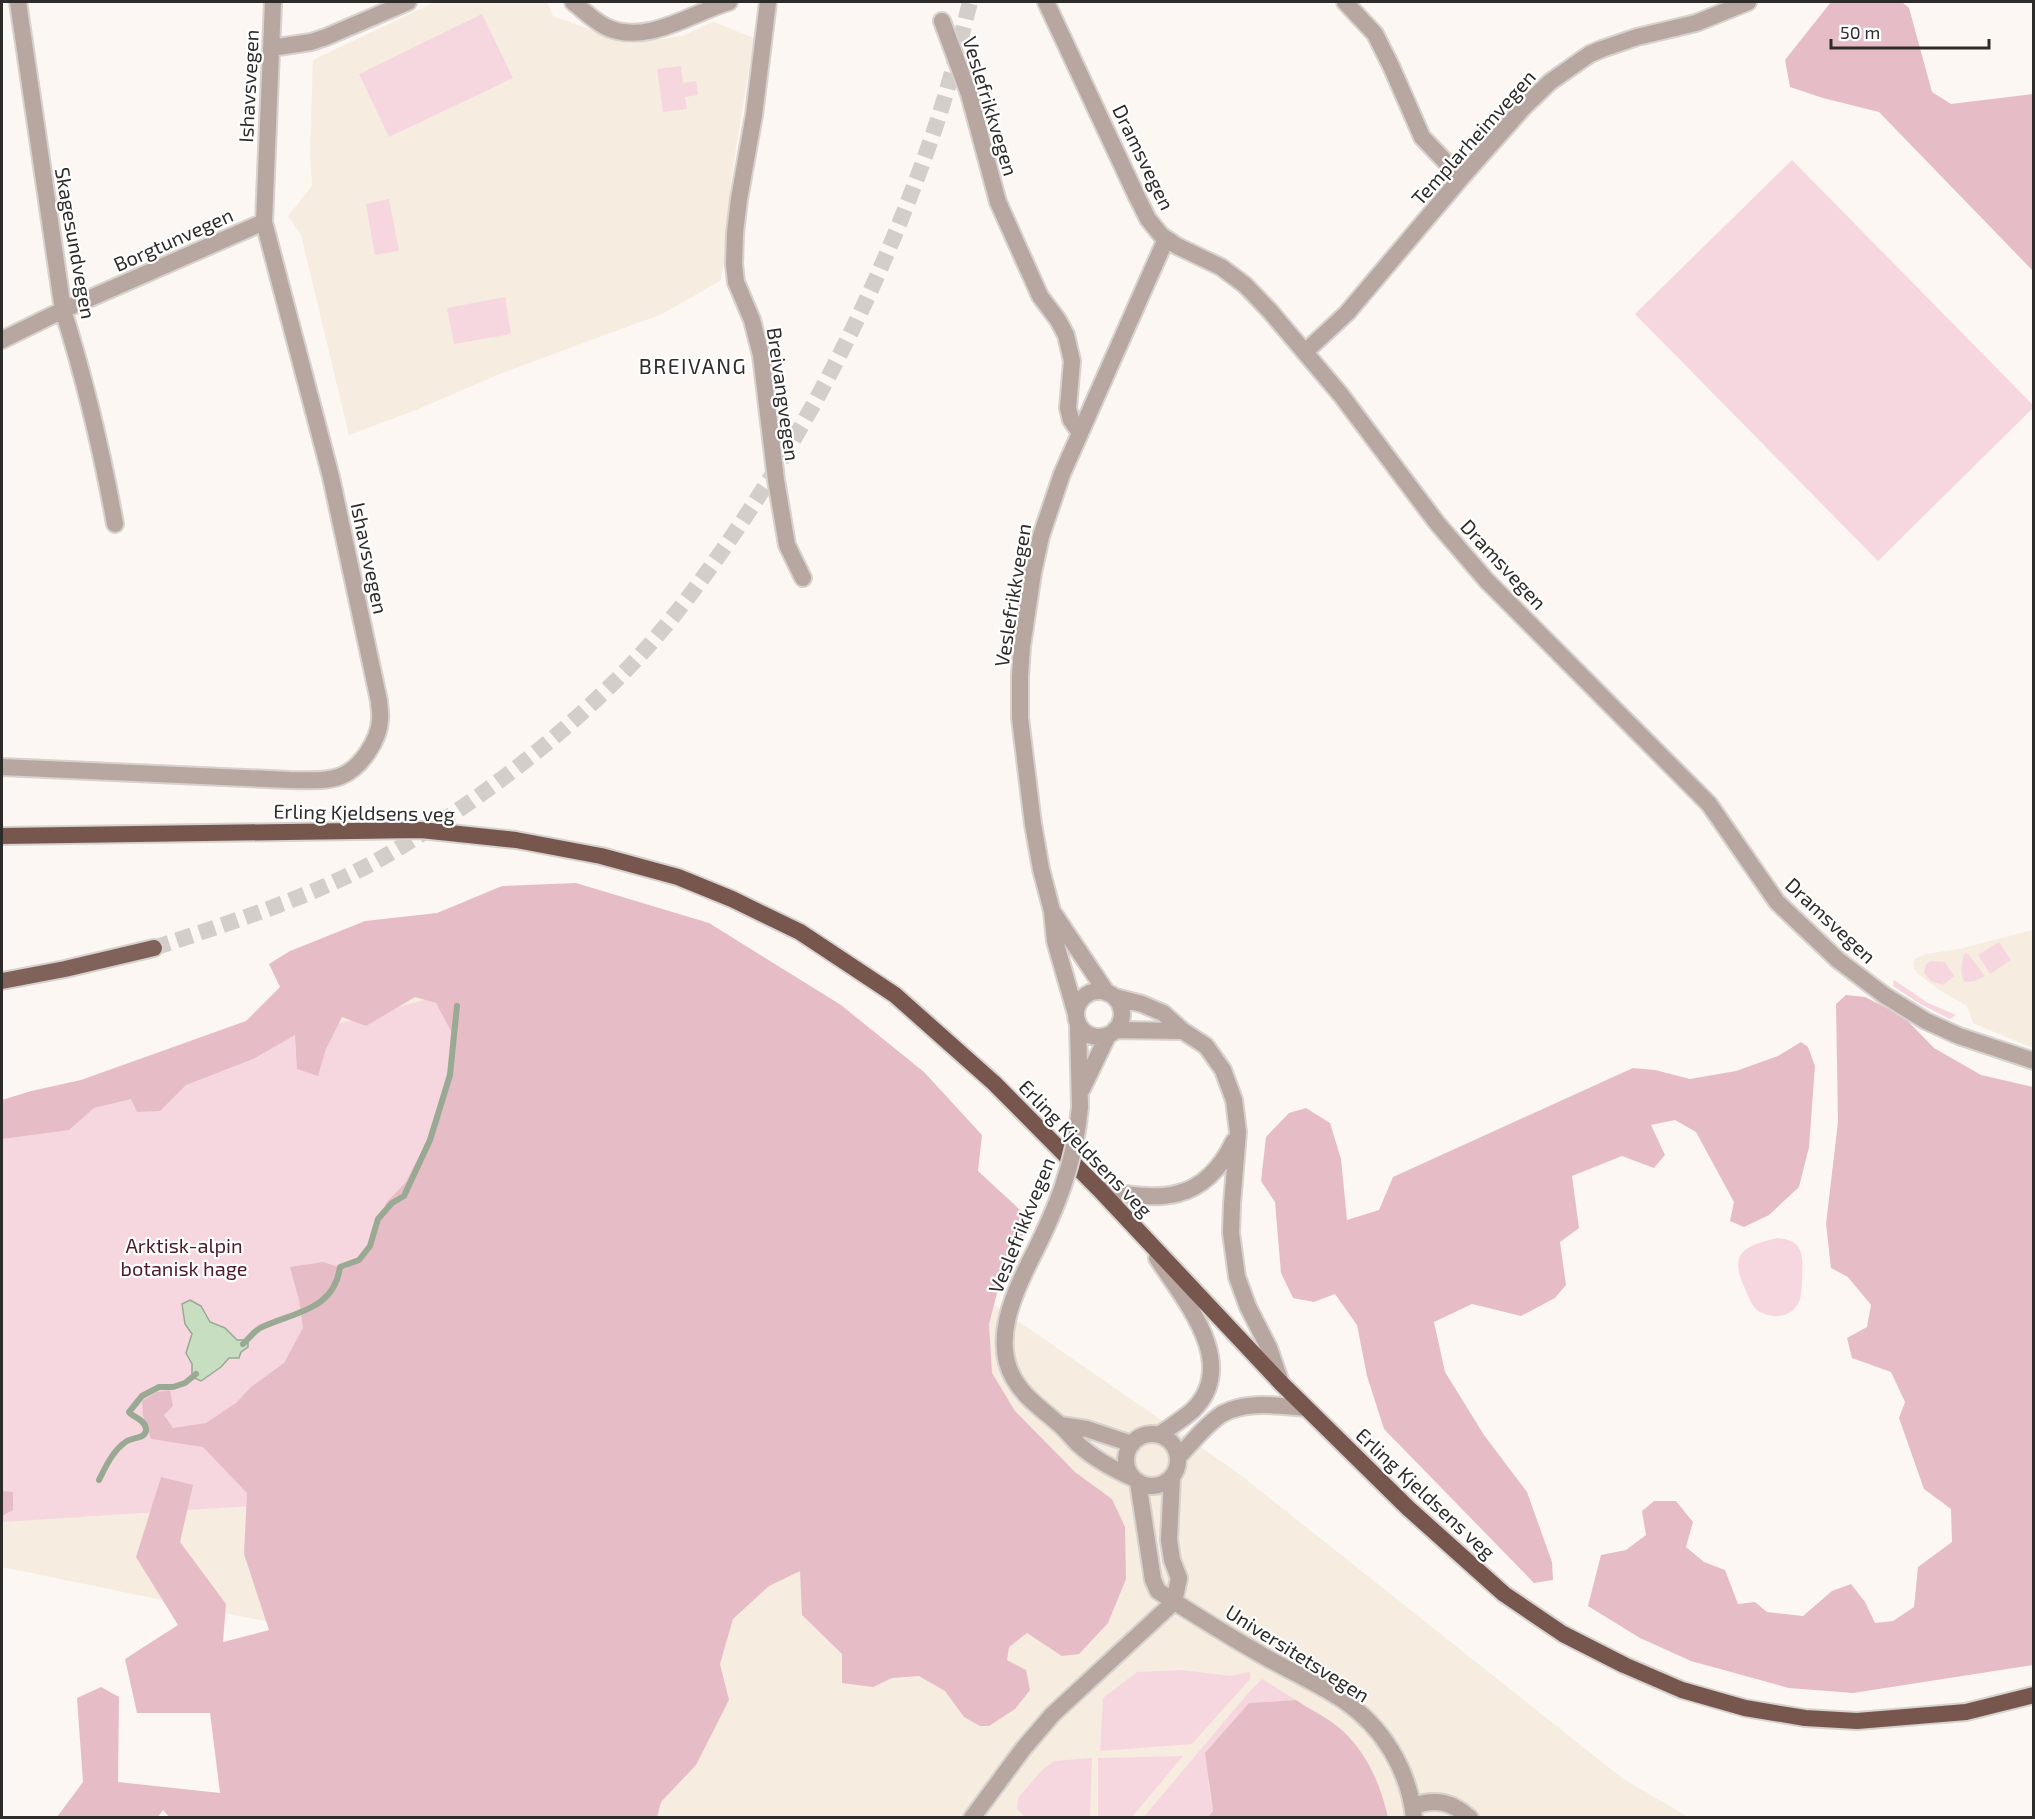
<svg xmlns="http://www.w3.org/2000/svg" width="2035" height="1819" font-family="'Exo 2',sans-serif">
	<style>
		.built { fill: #f6ece0 }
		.green { fill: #f7d7df }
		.forest { fill: #e6bdc7 }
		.water { fill: #c7dfc0; stroke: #99a993; stroke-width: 1.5 }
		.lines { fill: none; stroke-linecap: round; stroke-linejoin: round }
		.stream { stroke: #99a993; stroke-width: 6 }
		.primary-tunnel { stroke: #d3ceca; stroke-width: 16; stroke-dasharray: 16 8; stroke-linecap: butt }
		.minor-casing { stroke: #d7d2ce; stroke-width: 20 }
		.primary-casing { stroke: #d7d2ce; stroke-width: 20 }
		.trunk-casing { stroke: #d7d2ce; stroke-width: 20 }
		.minor { stroke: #b8a6a1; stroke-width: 16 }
		.primary { stroke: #81625a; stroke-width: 16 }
		.trunk { stroke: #77564e; stroke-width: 16 }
		.minor-bridge-casing { stroke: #d7d2ce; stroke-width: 20; stroke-linecap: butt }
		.minor-bridge { stroke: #b8a6a1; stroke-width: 16 }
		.labels { text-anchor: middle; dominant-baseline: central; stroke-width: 4.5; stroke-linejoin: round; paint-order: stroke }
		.street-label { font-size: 20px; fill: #2e2c2a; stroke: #fff }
		.park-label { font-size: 20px; fill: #4d1a2c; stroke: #fff }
		.neighbourhood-label { font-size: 21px; letter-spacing: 1.5px; fill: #2e2c2a; stroke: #fff }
	</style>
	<rect width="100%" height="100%" fill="#fcf7f2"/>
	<!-- built -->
	<path class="built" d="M 435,2 L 547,2 L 553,16 L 630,44 L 682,36 L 713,22 L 754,38 L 733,166 L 726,229 L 724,263 L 720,281 L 662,314 L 502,373 L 416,410 L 349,435 L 301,235 L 288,216 L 312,186 L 310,154 L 313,60 Z
		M 2033,930 L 2033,1048 L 1973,1023 L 1967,1006 L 1941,991 L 1918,974 L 1914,968 L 1913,963 L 1916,958 L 1926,954 L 1959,949 Z
		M 502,965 L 1238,1473 L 1622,1778 L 1688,1817 L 613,1817 L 619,1694 L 2,1567 L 2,1109 Z"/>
	<!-- green -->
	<path class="green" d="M 482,14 L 513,78 L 389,137 L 359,74 Z
		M 681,66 L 683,83 L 696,81 L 698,95 L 685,97 L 687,109 L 663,112 L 657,69 Z
		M 1792,160 L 2033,405 L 2033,408 L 1878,561 L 1635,314 Z
		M 389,199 L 399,251 L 375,255 L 366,204 Z
		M 505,297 L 511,334 L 454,344 L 447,308 Z
		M 1999,942 L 2011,960 L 1990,974 L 1978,955 Z
		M 1965,953 L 1969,955 L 1985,976 C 1978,979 1972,984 1964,981 C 1960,974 1961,960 1965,953 Z
		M 1931,961 L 1945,962 L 1954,976 L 1943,985 L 1931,981 L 1924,973 L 1926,964 Z
		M 1894,980 L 1928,1003 L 1956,1015 L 1950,1019 L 1920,1004 L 1893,986 Z
		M 471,987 L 437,1188 L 251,1506 L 2,1522 L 2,1117 Z
		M 1777,1238 C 1806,1240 1803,1259 1802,1282 C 1801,1291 1802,1301 1795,1308 C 1785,1320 1764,1318 1754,1307 C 1749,1300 1746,1290 1742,1282 C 1729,1249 1751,1245 1777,1238 Z
		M 1182,1670 L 1230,1676 L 1250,1672 L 1250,1679 L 1192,1744 L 1100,1751 L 1103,1698 L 1137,1672 Z
		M 1262,1679 L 1296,1700 L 1249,1703 L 1208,1781 L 1213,1812 L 1208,1817 L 1143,1818 L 1249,1692 Z
		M 1183,1756 L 1132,1817 L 1098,1817 L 1098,1758 Z
		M 1092,1758 L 1090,1817 L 1025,1817 L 1017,1809 L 1018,1798 L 1043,1769 L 1054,1761 Z"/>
	<!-- forest -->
	<path class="forest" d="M 1831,2 L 1902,2 L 1909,8 L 1932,92 L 1951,104 L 2033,94 L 2033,271 L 1879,112 L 1823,98 L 1790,87 L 1785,60 Z
		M 576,883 L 709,923 L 841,1005 L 924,1072 L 982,1135 L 978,1171 L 1031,1220 L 1002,1274 L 989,1324 L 992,1373 L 1015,1411 L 1075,1472 L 1112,1499 L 1125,1527 L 1126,1579 L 1108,1623 L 1079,1654 L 1062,1656 L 1027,1633 L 1009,1647 L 1007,1660 L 1026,1670 L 1030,1690 L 1015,1709 L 989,1726 L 980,1726 L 964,1717 L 945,1691 L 919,1676 L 892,1678 L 873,1687 L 842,1683 L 842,1654 L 802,1615 L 800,1571 L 769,1586 L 733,1619 L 720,1664 L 729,1700 L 696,1765 L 661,1802 L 657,1817 L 170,1818 L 163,1810 L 158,1817 L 57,1817 L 83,1782 L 77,1698 L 101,1687 L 119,1697 L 118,1782 L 220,1793 L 210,1713 L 137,1713 L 125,1659 L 178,1625 L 136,1557 L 161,1477 L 193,1485 L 180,1542 L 226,1604 L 223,1642 L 269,1630 L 244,1554 L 247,1493 L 203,1447 L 151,1439 L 143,1416 L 142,1401 L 157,1392 L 170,1390 L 173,1406 L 164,1415 L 173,1428 L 206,1423 L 236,1403 L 251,1387 L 284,1363 L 303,1328 L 299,1300 L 290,1267 L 323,1262 L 345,1269 L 366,1255 L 377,1232 L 386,1203 L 406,1182 L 424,1147 L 439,1106 L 448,1070 L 451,1031 L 436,1003 L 415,997 L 366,1026 L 342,1017 L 326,1049 L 318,1076 L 297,1069 L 295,1035 L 253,1059 L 186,1085 L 160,1111 L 137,1112 L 131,1099 L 94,1108 L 69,1130 L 2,1139 L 2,1100 L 31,1091 L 81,1080 L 246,1021 L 280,987 L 269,964 L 290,951 L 365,921 L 437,913 L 502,886 Z
		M 1846,995 L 1865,997 L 1903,1016 L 1934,1048 L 1981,1075 L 2033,1087 L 2033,1665 L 1853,1693 L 1789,1688 L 1691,1661 L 1640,1638 L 1588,1606 L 1601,1555 L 1626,1550 L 1646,1535 L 1642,1511 L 1654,1501 L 1676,1501 L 1693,1522 L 1686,1547 L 1704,1562 L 1725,1570 L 1738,1604 L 1755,1602 L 1767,1612 L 1803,1616 L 1832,1591 L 1851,1584 L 1865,1602 L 1875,1623 L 1893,1621 L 1914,1607 L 1918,1567 L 1952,1542 L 1951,1509 L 1924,1489 L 1899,1418 L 1905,1402 L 1891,1372 L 1852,1358 L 1847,1338 L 1867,1327 L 1871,1305 L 1848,1277 L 1831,1268 L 1826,1224 L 1838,1122 L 1836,1004 Z
		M 1801,1042 L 1808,1047 L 1815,1066 L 1809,1147 L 1799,1187 L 1769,1215 L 1744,1227 L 1730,1221 L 1734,1202 L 1696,1132 L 1675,1120 L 1651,1125 L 1665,1155 L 1654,1168 L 1622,1156 L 1572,1176 L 1579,1228 L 1560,1242 L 1566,1285 L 1555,1298 L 1521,1316 L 1472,1304 L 1434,1322 L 1445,1372 L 1484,1435 L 1527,1492 L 1552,1562 L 1553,1580 L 1534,1583 L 1384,1429 L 1367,1376 L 1357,1325 L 1335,1294 L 1314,1302 L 1293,1298 L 1281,1273 L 1275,1202 L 1261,1181 L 1266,1137 L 1289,1113 L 1306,1108 L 1330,1123 L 1341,1159 L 1347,1220 L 1379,1210 L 1393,1177 L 1633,1068 L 1655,1070 L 1690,1079 L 1736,1071 L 1778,1056 Z
		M 2,1491 L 13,1492 L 13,1510 L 2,1516 Z
		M 1296,1700 C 1311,1710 1330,1719 1343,1731 C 1368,1755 1380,1784 1388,1817 L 1208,1817 L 1213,1811 L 1205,1753 L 1249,1703 Z"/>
	<!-- water -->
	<path class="water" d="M 190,1300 L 201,1306 L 210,1322 L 225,1328 L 237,1340 L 248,1340 L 248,1347 L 241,1352 L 239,1358 L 229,1358 L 221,1367 L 201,1381 L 192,1377 L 192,1364 L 186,1353 L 192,1334 L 185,1324 L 182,1304 Z"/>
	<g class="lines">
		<!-- stream -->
		<path class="stream" d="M 243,1344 C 249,1339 253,1332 260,1328 C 293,1312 334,1311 340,1267 L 359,1260 L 370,1246 L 378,1219 L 392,1203 L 404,1196 L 430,1140 L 450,1075 L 457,1006
			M 99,1480 C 106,1466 113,1450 127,1441 C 134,1437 147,1439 146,1428 C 144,1419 134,1418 129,1412 L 142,1396 L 159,1387 L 173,1387 L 185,1383 L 196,1374"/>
		<!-- primary-tunnel -->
		<path class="primary-tunnel" d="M 154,948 C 234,921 314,897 387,855 C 476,803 559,740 631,665 C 676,617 715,563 751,508 C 830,388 891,258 937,122 C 950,83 960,42 970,2"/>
		<defs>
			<path id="minor" d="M 18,2 L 63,310 C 85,380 102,452 115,524
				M 573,2 C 583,10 594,21 606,27 C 646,46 691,13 729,2
				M 768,2 L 754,115 L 739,199 L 735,233 L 734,264 L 736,282 L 752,320 L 761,355 L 776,480 L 787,545 L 803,578
				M 1046,2 L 1137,197 L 1148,219 L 1161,235 L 1177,246 L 1221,267 L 1245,285 L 1269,310 L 1341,395 L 1437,523 L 1487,581 L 1709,804 L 1777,902 L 1838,960 L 1884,995 L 1926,1021 L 1959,1036 L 2034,1061
				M 1345,2 L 1375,34 L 1391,66 L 1422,137 L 1461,178
				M 942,21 L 969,94 L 998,202 L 1040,296 L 1058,320 L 1066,335 L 1072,361 L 1068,408 L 1071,420 L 1080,433
				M 271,48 L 311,42 L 326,37 L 408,2
				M 2,340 L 63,310 L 264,222
				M 1305,352 L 1347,313 L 1461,178 L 1523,108 L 1550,82 L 1590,54 L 1602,49 L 1637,37 L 1696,23 L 1748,2
				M 2,767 L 290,780 C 306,780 326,782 341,776 C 361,768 379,740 380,720 C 381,713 379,707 379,701 L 331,477 L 264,222 L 273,2
				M 1054,914 L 1107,993
				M1076 1014a23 23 0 1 1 46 0a23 23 0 1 1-46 0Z
				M 1115,997 L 1142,1004 L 1163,1013 L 1183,1031 L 1206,1046 L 1223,1070 L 1234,1100 L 1238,1132 L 1232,1204 L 1231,1233 L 1237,1277 L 1248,1307 L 1269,1348 L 1281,1383
				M 1076,1014 L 1055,941 L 1052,911 L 1041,869 L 1033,824 L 1020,718 L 1020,676 L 1022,646 L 1033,573 L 1041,536 L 1062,474 L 1166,239
				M 1078,1023 L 1080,1107
				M 1115,1030 L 1183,1031
				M 1082,1089 L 1108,1035
				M 1099,1189 C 1159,1202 1204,1204 1234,1141
				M 1157,1258 C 1184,1300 1240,1364 1193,1410 C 1183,1419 1170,1427 1159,1435
				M 1030,1261 C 1013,1295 992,1342 1014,1379 C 1025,1398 1043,1410 1059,1424 C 1066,1430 1072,1438 1078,1444 C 1094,1459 1113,1469 1133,1478
				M 1060,1425 L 1087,1429 L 1132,1444
				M1126 1460a26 26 0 1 1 52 0a26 26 0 1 1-52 0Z
				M 1178,1457 C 1192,1443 1206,1424 1222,1414 C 1246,1400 1279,1406 1306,1408
				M 1138,1482 L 1153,1580 L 1158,1591 C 1193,1614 1230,1637 1267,1658 C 1292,1672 1319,1684 1343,1700 C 1383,1727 1409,1770 1414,1818
				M 1413,1806 C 1437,1798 1452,1802 1470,1818
				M 972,1818 L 1023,1749 L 1053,1714 L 1174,1602 L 1179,1578 L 1172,1560 L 1169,1540 L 1172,1477"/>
			<path id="primary" d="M 2,981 L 65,969 L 154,948"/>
			<path id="trunk" d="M 2,836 L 421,830 L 516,840 L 601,856 L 678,877 L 732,899 L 800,932 L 895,995 L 994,1083 L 1099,1189 L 1281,1383 L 1408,1508 L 1504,1594 L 1563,1634 L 1624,1665 L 1682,1690 L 1745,1708 L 1805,1718 L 1857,1721 L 1966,1712 L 2034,1695"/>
		</defs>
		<!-- minor casing -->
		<use href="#minor" class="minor-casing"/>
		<!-- primary casing -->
		<use href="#primary" class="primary-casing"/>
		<!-- trunk casing -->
		<use href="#trunk" class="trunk-casing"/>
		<!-- minor -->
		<use href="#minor" class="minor"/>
		<!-- primary -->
		<use href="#primary" class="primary"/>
		<!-- trunk -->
		<use href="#trunk" class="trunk"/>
		<defs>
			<path id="minor-bridge" d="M 1030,1261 C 1056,1210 1075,1164 1080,1107"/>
		</defs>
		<!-- minor-bridge casing -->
		<use href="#minor-bridge" class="minor-bridge-casing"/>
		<!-- minor-bridge -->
		<use href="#minor-bridge" class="minor-bridge"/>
	</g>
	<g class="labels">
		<!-- street labels -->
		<g class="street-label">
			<text transform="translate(248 86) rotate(-87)">Ishavsvegen</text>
			<text transform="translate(991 106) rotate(73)">Veslefrikkvegen</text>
			<text transform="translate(1473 137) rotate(-48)">Templarheimvegen</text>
			<text transform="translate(1144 157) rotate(64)">Dramsvegen</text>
			<text transform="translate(173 239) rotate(-24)">Borgtunvegen</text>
			<text transform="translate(76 243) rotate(80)">Skagesundvegen</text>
			<text transform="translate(784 394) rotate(82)">Breivangvegen</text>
			<text transform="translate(370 558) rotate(78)">Ishavsvegen</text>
			<text transform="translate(1504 564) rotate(47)">Dramsvegen</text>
			<text transform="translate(1012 595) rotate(-81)">Veslefrikkvegen</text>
			<text transform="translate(364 812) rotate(1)">Erling Kjeldsens veg</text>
			<text transform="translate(1831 920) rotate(43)">Dramsvegen</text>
			<text transform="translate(1086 1148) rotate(46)">Erling Kjeldsens veg</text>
			<text transform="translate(1021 1225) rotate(-68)">Veslefrikkvegen</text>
			<text transform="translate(1426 1493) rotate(43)">Erling Kjeldsens veg</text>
			<text transform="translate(1298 1653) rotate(32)">Universitetsvegen</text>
		</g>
		<!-- park labels -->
		<g class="park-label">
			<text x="184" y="1245">Arktisk-alpin<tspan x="184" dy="23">botanisk hage</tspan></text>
		</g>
		<!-- neighbourhood labels -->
		<g class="neighbourhood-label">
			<text x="693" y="365">BREIVANG</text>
		</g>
	</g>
	<!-- border -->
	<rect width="2035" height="1819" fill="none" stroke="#2e2c2a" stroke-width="6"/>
	<!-- scale -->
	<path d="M1831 39v9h158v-9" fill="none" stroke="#2e2c2a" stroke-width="3"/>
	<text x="1840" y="39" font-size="18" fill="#2e2c2a" stroke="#ffffff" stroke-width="4.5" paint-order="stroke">50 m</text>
</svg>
